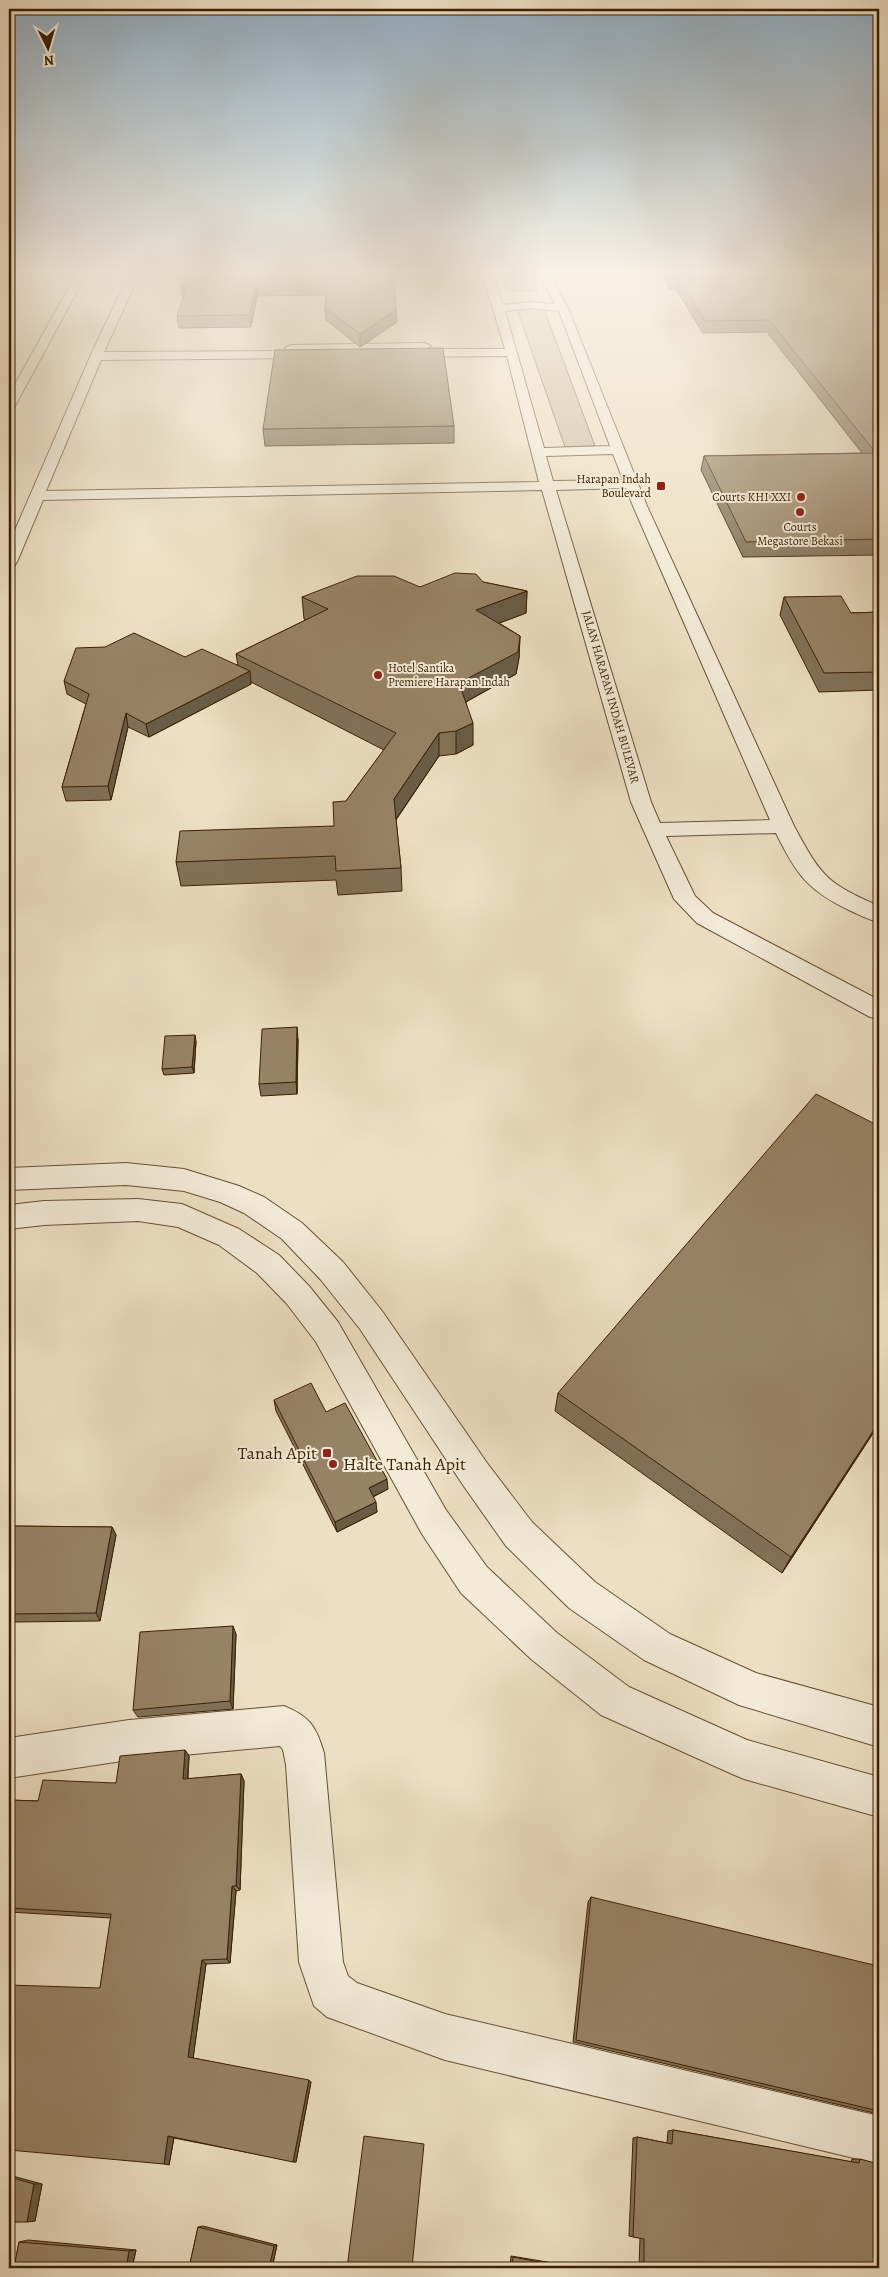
<svg xmlns="http://www.w3.org/2000/svg" width="888" height="2277" font-family="Alegreya,serif">
	<style>
		.green { fill: #cebea2; stroke: #846e52 }
		.lines { fill: none; stroke-linecap: round; stroke-linejoin: round }
		.minor-casing { stroke: #664f32; stroke-width: 2 }
		.minor { fill: #f3ead8; fill-rule: evenodd }
		.wall { fill: #827158; stroke: #391f01 }
		.shaded-wall { fill: #6a5c47; stroke: #391f01 }
		.building { fill: #978366; stroke: #391f01 }
		.poi-dot { fill: #8f2418; stroke: #f3ead8; stroke-width: 2 }
		.labels { text-anchor: middle; dominant-baseline: central; stroke-width: 4; stroke-linejoin: round; paint-order: stroke }
		.far-poi-label { font-size: 12px; fill: #391f01; stroke: #f3ead8; text-anchor: end }
		.far-street-label { font-size: 12px; fill: #391f01; stroke: #f3ead8 }
		.near-poi-label { font-size: 18px; fill: #391f01; stroke: #f3ead8; text-anchor: end }
	</style>
	<rect width="100%" height="100%" fill="#eddfc3"/>
	<filter id="stains"><feTurbulence type="fractalNoise" baseFrequency=".004" numOctaves="4"/><feColorMatrix values="0 0 0 0 .2 0 0 0 0 .09 0 0 0 0 .02 0 0 0 .5 -.17"/></filter>
	<radialGradient id="worn" r=".72"><stop offset=".6" stop-color="#630" stop-opacity="0"/><stop offset="1" stop-color="#630" stop-opacity=".3"/></radialGradient>
	<!-- green -->
	<path class="green" d="M 502,273 L 530,273 L 537,291 L 512,291 L 507,289 Z
		M 531,308 L 544,309 L 595,446 L 565,447 L 517,309 Z"/>
	<g class="lines">
		<defs>
			<path id="minor" d="M 77,273 L 87,273 L 15,406 L 9,410 L 9,395 Z
				M 130,273 L 140,273 L 104,352 L 288,351 L 285,348 L 291,345 L 425,343 L 431,346 L 426,349 L 505,349 L 482,273 L 492,273 L 503,305 L 530,302 L 555,304 L 538,273 L 548,273 L 568,308 L 647,506 L 794,826 C 821,876 826,883 879,906 L 879,922 C 869,920 860,915 851,911 C 808,891 796,874 776,833 L 666,836 L 695,896 L 713,913 L 879,1000 L 879,1019 L 870,1017 L 697,923 L 674,899 L 631,802 L 542,490 L 43,500 L 17,562 L 15,565 L 9,567 L 9,544 L 93,350 ZM 530,308 L 559,311 L 610,446 L 544,448 L 505,311 ZM 405,350 L 400,353 L 406,357 L 507,356 L 539,482 L 46,491 L 101,360 L 310,358 L 316,354 L 313,351 ZM 613,454 L 623,480 L 553,481 L 546,456 ZM 626,488 L 633,506 L 770,820 L 660,823 L 651,802 L 556,490 Z
				M 126,1163 L 184,1169 L 239,1186 L 264,1197 L 302,1223 L 343,1262 L 382,1311 L 487,1463 L 532,1522 L 595,1582 L 670,1634 L 756,1673 L 879,1707 L 879,1747 L 739,1705 L 644,1660 L 569,1608 L 506,1546 L 463,1485 L 360,1329 L 321,1280 L 282,1239 L 244,1213 L 220,1202 L 184,1191 L 126,1185 L 9,1190 L 9,1168 Z
				M 138,1199 L 182,1204 L 239,1229 L 279,1255 L 309,1286 L 338,1322 L 446,1510 L 487,1567 L 557,1633 L 629,1687 L 747,1740 L 879,1777 L 879,1817 L 744,1779 L 730,1773 L 601,1715 L 531,1659 L 461,1593 L 422,1534 L 316,1342 L 287,1304 L 257,1273 L 219,1245 L 178,1227 L 138,1221 L 44,1225 L 9,1229 L 9,1205 L 44,1201 Z
				M 284,1706 C 310,1717 316,1726 324,1753 L 343,1962 L 348,1976 L 357,1983 L 445,2014 L 879,2116 L 879,2164 L 445,2060 L 327,2017 L 314,2006 L 299,1962 L 286,1765 L 283,1750 L 280,1746 L 129,1760 L 9,1778 L 9,1738 L 129,1720 Z"/>
		</defs>
		<!-- minor casing -->
		<use href="#minor" class="minor-casing"/>
		<!-- minor -->
		<use href="#minor" class="minor"/>
	</g>
	<!-- wall -->
	<path class="wall" d="M 393,273 L 397,322 L 360,347 L 326,320 L 325,308 L 326,295 L 257,296 L 251,327 L 179,328 L 177,316 L 184,297 L 182,297 L 181,285 Z
		M 661,273 L 879,273 L 879,555 L 743,557 L 701,470 L 704,456 L 862,453 L 767,332 L 703,333 L 676,289 L 670,289 Z
		M 454,426 L 454,443 L 265,446 L 263,429 Z
		M 483,582 L 527,591 L 526,613 L 499,623 L 520,636 L 519,658 L 516,674 L 466,702 L 473,745 L 456,754 L 439,756 L 396,820 L 401,868 L 402,891 L 338,895 L 336,880 L 181,886 L 176,862 L 334,826 L 346,801 L 384,750 L 251,682 L 251,684 L 149,737 L 128,727 L 111,800 L 66,801 L 62,787 L 86,704 L 67,694 L 64,681 L 185,657 L 238,665 L 236,654 L 306,620 L 304,619 L 302,597 Z
		M 784,597 L 851,613 L 879,612 L 879,690 L 819,692 L 780,615 Z
		M 298,1039 L 297,1094 L 261,1096 L 259,1084 Z
		M 196,1041 L 194,1073 L 164,1075 L 162,1069 Z
		M 879,1126 L 879,1424 L 782,1573 L 555,1411 L 558,1393 Z
		M 274,1400 L 326,1412 L 388,1489 L 373,1497 L 377,1512 L 337,1532 L 276,1411 Z
		M 9,1526 L 112,1527 L 116,1535 L 100,1621 L 14,1622 L 13,1624 L 9,1624 Z
		M 236,1634 L 233,1709 L 138,1717 L 133,1710 Z
		M 185,1750 L 189,1756 L 188,1779 L 241,1774 L 244,1781 L 240,1890 L 236,1891 L 230,1963 L 206,1964 L 193,2058 L 311,2082 L 296,2162 L 174,2138 L 169,2165 L 100,1988 L 111,1918 L 9,1912 L 9,1800 L 38,1801 L 116,1783 Z
		M 591,1897 L 879,2008 L 879,2112 L 874,2113 L 573,2042 L 588,1902 Z
		M 673,2130 L 851,2162 L 852,2159 L 860,2159 L 879,2268 L 639,2268 L 640,2238 L 629,2236 L 633,2138 L 637,2137 L 667,2143 L 668,2131 Z
		M 9,2175 L 42,2184 L 35,2221 L 9,2222 Z
		M 203,2226 L 277,2245 L 272,2268 L 189,2268 L 198,2227 Z
		M 28,2240 L 136,2250 L 132,2268 L 14,2268 L 19,2242 Z
		M 511,2256 L 553,2263 L 555,2265 L 555,2268 L 510,2268 Z"/>
	<!-- shaded-wall -->
	<path class="shaded-wall" d="M 830,273 L 836,273 L 834,282 L 828,285 Z
		M 256,284 L 257,296 L 251,327 L 250,315 Z
		M 396,310 L 397,322 L 360,347 L 360,334 Z
		M 527,591 L 526,613 L 476,632 L 476,610 Z
		M 520,636 L 519,658 L 516,674 L 458,706 L 459,683 Z
		M 250,671 L 251,684 L 149,737 L 146,724 Z
		M 126,713 L 128,727 L 111,800 L 108,786 Z
		M 473,723 L 473,745 L 456,754 L 456,731 Z
		M 439,733 L 439,756 L 394,822 L 394,799 Z
		M 297,1027 L 298,1039 L 297,1094 L 296,1082 Z
		M 195,1035 L 196,1041 L 194,1073 L 192,1067 Z
		M 879,1422 L 879,1424 L 782,1573 L 791,1557 Z
		M 387,1479 L 388,1489 L 370,1498 L 369,1488 Z
		M 376,1502 L 377,1512 L 337,1532 L 335,1522 Z
		M 112,1527 L 116,1535 L 100,1621 L 96,1613 Z
		M 9,1615 L 14,1622 L 13,1624 L 9,1618 Z
		M 233,1626 L 236,1634 L 233,1709 L 230,1701 Z
		M 185,1750 L 189,1756 L 187,1785 L 183,1779 Z
		M 241,1774 L 244,1781 L 240,1890 L 236,1886 Z
		M 232,1886 L 236,1891 L 230,1963 L 227,1959 Z
		M 202,1960 L 206,1964 L 193,2059 L 188,2057 Z
		M 309,2080 L 311,2082 L 296,2162 L 293,2162 Z
		M 168,2136 L 174,2137 L 169,2165 L 164,2164 Z
		M 34,2184 L 42,2184 L 35,2221 L 27,2222 Z
		M 277,2245 L 272,2268 L 269,2268 L 274,2246 Z
		M 136,2250 L 132,2268 L 126,2268 L 129,2251 Z"/>
	<!-- building -->
	<path class="building" d="M 185,273 L 393,273 L 396,310 L 360,334 L 325,308 L 328,283 L 256,284 L 250,315 L 177,316 L 187,285 L 181,285 Z
		M 669,273 L 831,273 L 832,279 L 879,281 L 879,539 L 746,542 L 704,456 L 876,453 L 769,320 L 705,321 L 677,277 L 672,277 Z
		M 443,348 L 454,426 L 263,429 L 275,350 Z
		M 455,573 L 476,574 L 483,582 L 527,591 L 476,610 L 520,636 L 518,652 L 459,683 L 473,723 L 456,731 L 439,733 L 394,799 L 401,868 L 336,871 L 335,856 L 176,862 L 180,831 L 334,826 L 333,802 L 346,801 L 396,733 L 236,654 L 328,609 L 302,597 L 357,576 L 394,576 L 420,587 Z
		M 841,596 L 851,613 L 879,612 L 879,672 L 824,673 L 784,597 Z
		M 134,633 L 185,657 L 202,649 L 250,671 L 146,724 L 126,713 L 108,786 L 62,787 L 89,694 L 64,681 L 76,648 L 105,647 Z
		M 297,1027 L 296,1082 L 259,1084 L 262,1029 Z
		M 195,1035 L 192,1067 L 162,1069 L 165,1036 Z
		M 816,1094 L 879,1126 L 879,1422 L 791,1557 L 558,1393 Z
		M 311,1383 L 326,1412 L 345,1403 L 387,1479 L 369,1488 L 376,1502 L 335,1522 L 274,1400 Z
		M 9,1526 L 112,1527 L 96,1613 L 9,1614 Z
		M 233,1626 L 230,1701 L 133,1710 L 140,1632 Z
		M 185,1750 L 183,1779 L 241,1774 L 236,1886 L 232,1886 L 227,1959 L 202,1960 L 188,2057 L 309,2080 L 293,2162 L 168,2136 L 164,2164 L 9,2150 L 9,1985 L 100,1988 L 111,1914 L 9,1908 L 9,1800 L 38,1801 L 43,1780 L 116,1783 L 120,1756 Z
		M 591,1897 L 878,1966 L 879,2008 L 879,2111 L 576,2040 Z
		M 673,2130 L 859,2163 L 860,2159 L 879,2164 L 879,2268 L 644,2268 L 644,2239 L 633,2237 L 637,2137 L 672,2144 Z
		M 364,2136 L 424,2144 L 412,2268 L 347,2268 Z
		M 9,2177 L 34,2184 L 27,2222 L 9,2222 Z
		M 198,2227 L 274,2246 L 269,2268 L 189,2268 Z
		M 19,2242 L 129,2251 L 126,2268 L 14,2268 Z
		M 513,2257 L 555,2265 L 555,2268 L 512,2268 Z"/>
	<!-- sky -->
	<linearGradient id="sky" x2="0" y2="1"><stop stop-color="#91abbf"/><stop offset="0.46" stop-color="#f7f1e4"/><stop offset="1" stop-color="#f7f1e4" stop-opacity="0"/></linearGradient>
	<rect width="888" height="592" fill="url(#sky)"/>
	<!-- markers -->
	<g class="poi-dot">
		<rect x="656" y="481" width="10" height="10" rx="2.5"/>
		<circle cx="801" cy="497" r="5"/>
		<circle cx="800" cy="512" r="5"/>
		<circle cx="378" cy="675" r="5"/>
		<rect x="322" y="1448" width="10" height="10" rx="2.5"/>
		<circle cx="333" cy="1464" r="5"/>
	</g>
	<g class="labels">
		<!-- far-poi labels -->
		<g class="far-poi-label">
			<text x="651" y="479">Harapan Indah<tspan x="651" dy="14">Boulevard</tspan></text>
			<text x="791" y="497">Courts KHI XXI</text>
			<text x="800" y="527" text-anchor="middle">Courts<tspan x="800" dy="14">Megastore Bekasi</tspan></text>
			<text x="388" y="668" text-anchor="start">Hotel Santika<tspan x="388" dy="14">Premiere Harapan Indah</tspan></text>
		</g>
		<!-- far-street labels -->
		<g class="far-street-label">
			<text transform="translate(611 697) rotate(74)">JALAN HARAPAN INDAH BULEVAR</text>
		</g>
		<!-- near-poi labels -->
		<g class="near-poi-label">
			<text x="317" y="1453">Tanah Apit</text>
			<text x="343" y="1464" text-anchor="start">Halte Tanah Apit</text>
		</g>
	</g>
	<!-- margin -->
	<rect width="888" height="2277" fill="none" stroke="#eddfc3" stroke-width="30"/>
	<rect x="10" y="10" width="868" height="2257" fill="none" stroke="#391f01" stroke-width="2.5"/>
	<rect x="15" y="15" width="858" height="2247" fill="none" stroke="#391f01"/>
	<!-- north arrow -->
	<g transform="translate(48 48) rotate(175)" stroke="#f3ead8" stroke-width="4" paint-order="stroke">
	<path d="M0-4L9 19L0 12L-9 19Z" fill="#391f01"/>
	<text y="-8" font-size="14" font-weight="bold" text-anchor="middle" fill="#391f01">N</text>
	</g>
	<rect width="100%" height="100%" filter="url(#stains)"/>
	<rect width="100%" height="100%" fill="url(#worn)"/>
</svg>
